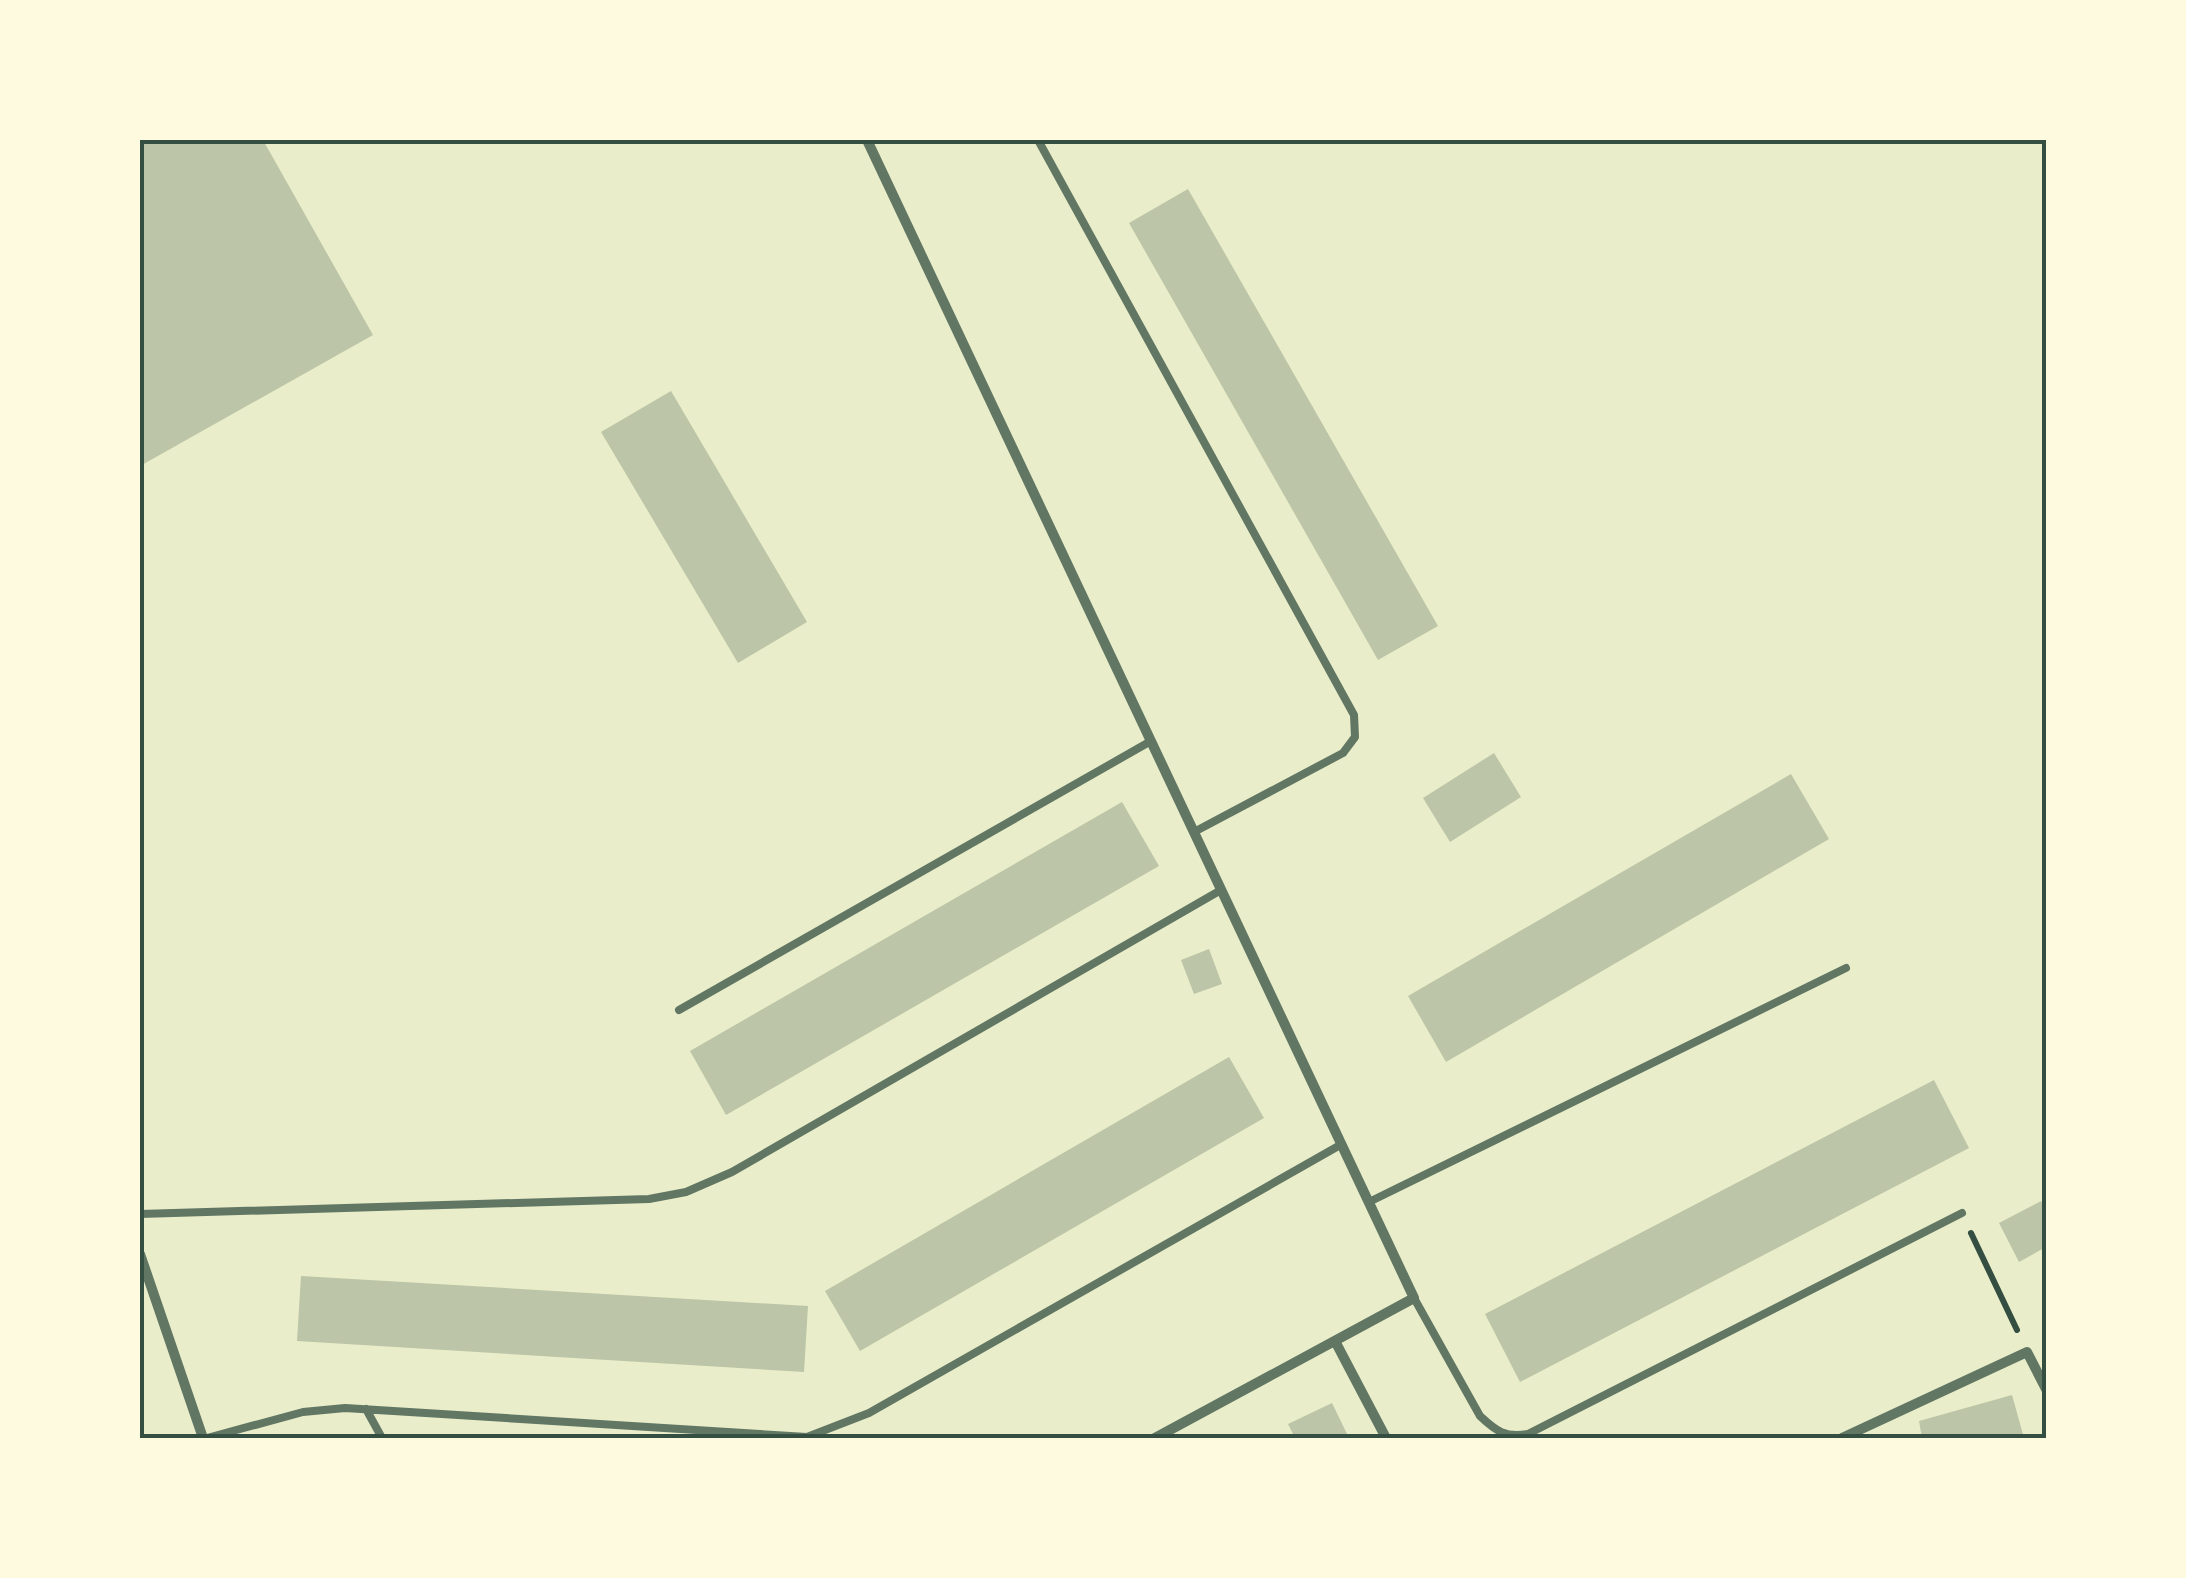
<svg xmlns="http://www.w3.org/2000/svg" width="2186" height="1578" font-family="Lora,serif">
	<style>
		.building { fill: #bcc5a7 }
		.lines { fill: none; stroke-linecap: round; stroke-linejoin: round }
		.path { stroke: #344e41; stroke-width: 6 }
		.service { stroke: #617663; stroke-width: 8 }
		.minor { stroke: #617663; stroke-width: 10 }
		.neatline { fill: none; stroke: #344e41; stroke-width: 4 }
	</style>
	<rect width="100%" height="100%" fill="#e9edc9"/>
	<!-- building -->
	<path class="building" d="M 140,140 L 263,140 L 373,335 L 140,466 Z
		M 1188,189 L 1438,626 L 1378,660 L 1129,223 Z
		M 671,391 L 807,622 L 738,663 L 601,432 Z
		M 1494,753 L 1521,797 L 1450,842 L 1423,798 Z
		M 1791,774 L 1829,839 L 1446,1062 L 1408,996 Z
		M 1122,802 L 1159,866 L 726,1115 L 690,1051 Z
		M 1209,949 L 1222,984 L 1194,994 L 1181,960 Z
		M 1229,1057 L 1264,1118 L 860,1351 L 825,1291 Z
		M 1934,1080 L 1969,1148 L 1520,1382 L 1485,1314 Z
		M 2041,1201 L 2046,1211 L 2046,1247 L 2019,1262 L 1999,1223 Z
		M 301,1276 L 808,1306 L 804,1372 L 297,1341 Z
		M 2012,1395 L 2024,1438 L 1922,1438 L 1919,1421 Z
		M 1332,1403 L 1349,1438 L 1295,1438 L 1288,1424 Z"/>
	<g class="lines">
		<!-- path -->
		<path class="path" d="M 1971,1233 L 2017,1330"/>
		<!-- service -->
		<path class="service" d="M 1038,140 L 1354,715 L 1355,737 L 1343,753 L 1194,832
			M 679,1010 L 1151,741
			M 1369,1202 L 1846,968
			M 140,1214 L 649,1199 L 686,1192 L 732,1172 L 1221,890
			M 1414,1298 L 1480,1416 C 1496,1431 1505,1438 1528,1434 L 1962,1213
			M 366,1409 L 382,1438
			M 207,1438 L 303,1412 L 345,1408 L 807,1437 L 869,1413 L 1342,1144"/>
		<!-- minor -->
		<path class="minor" d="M 867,140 L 1414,1298 L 1155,1438
			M 140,1254 L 203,1438
			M 1335,1341 L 1386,1438
			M 1842,1438 L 2027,1352 L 2046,1389"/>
	</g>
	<!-- border -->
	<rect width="2186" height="1578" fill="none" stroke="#fefae0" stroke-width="285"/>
	<rect x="142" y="142" width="1902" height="1294" class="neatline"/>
</svg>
